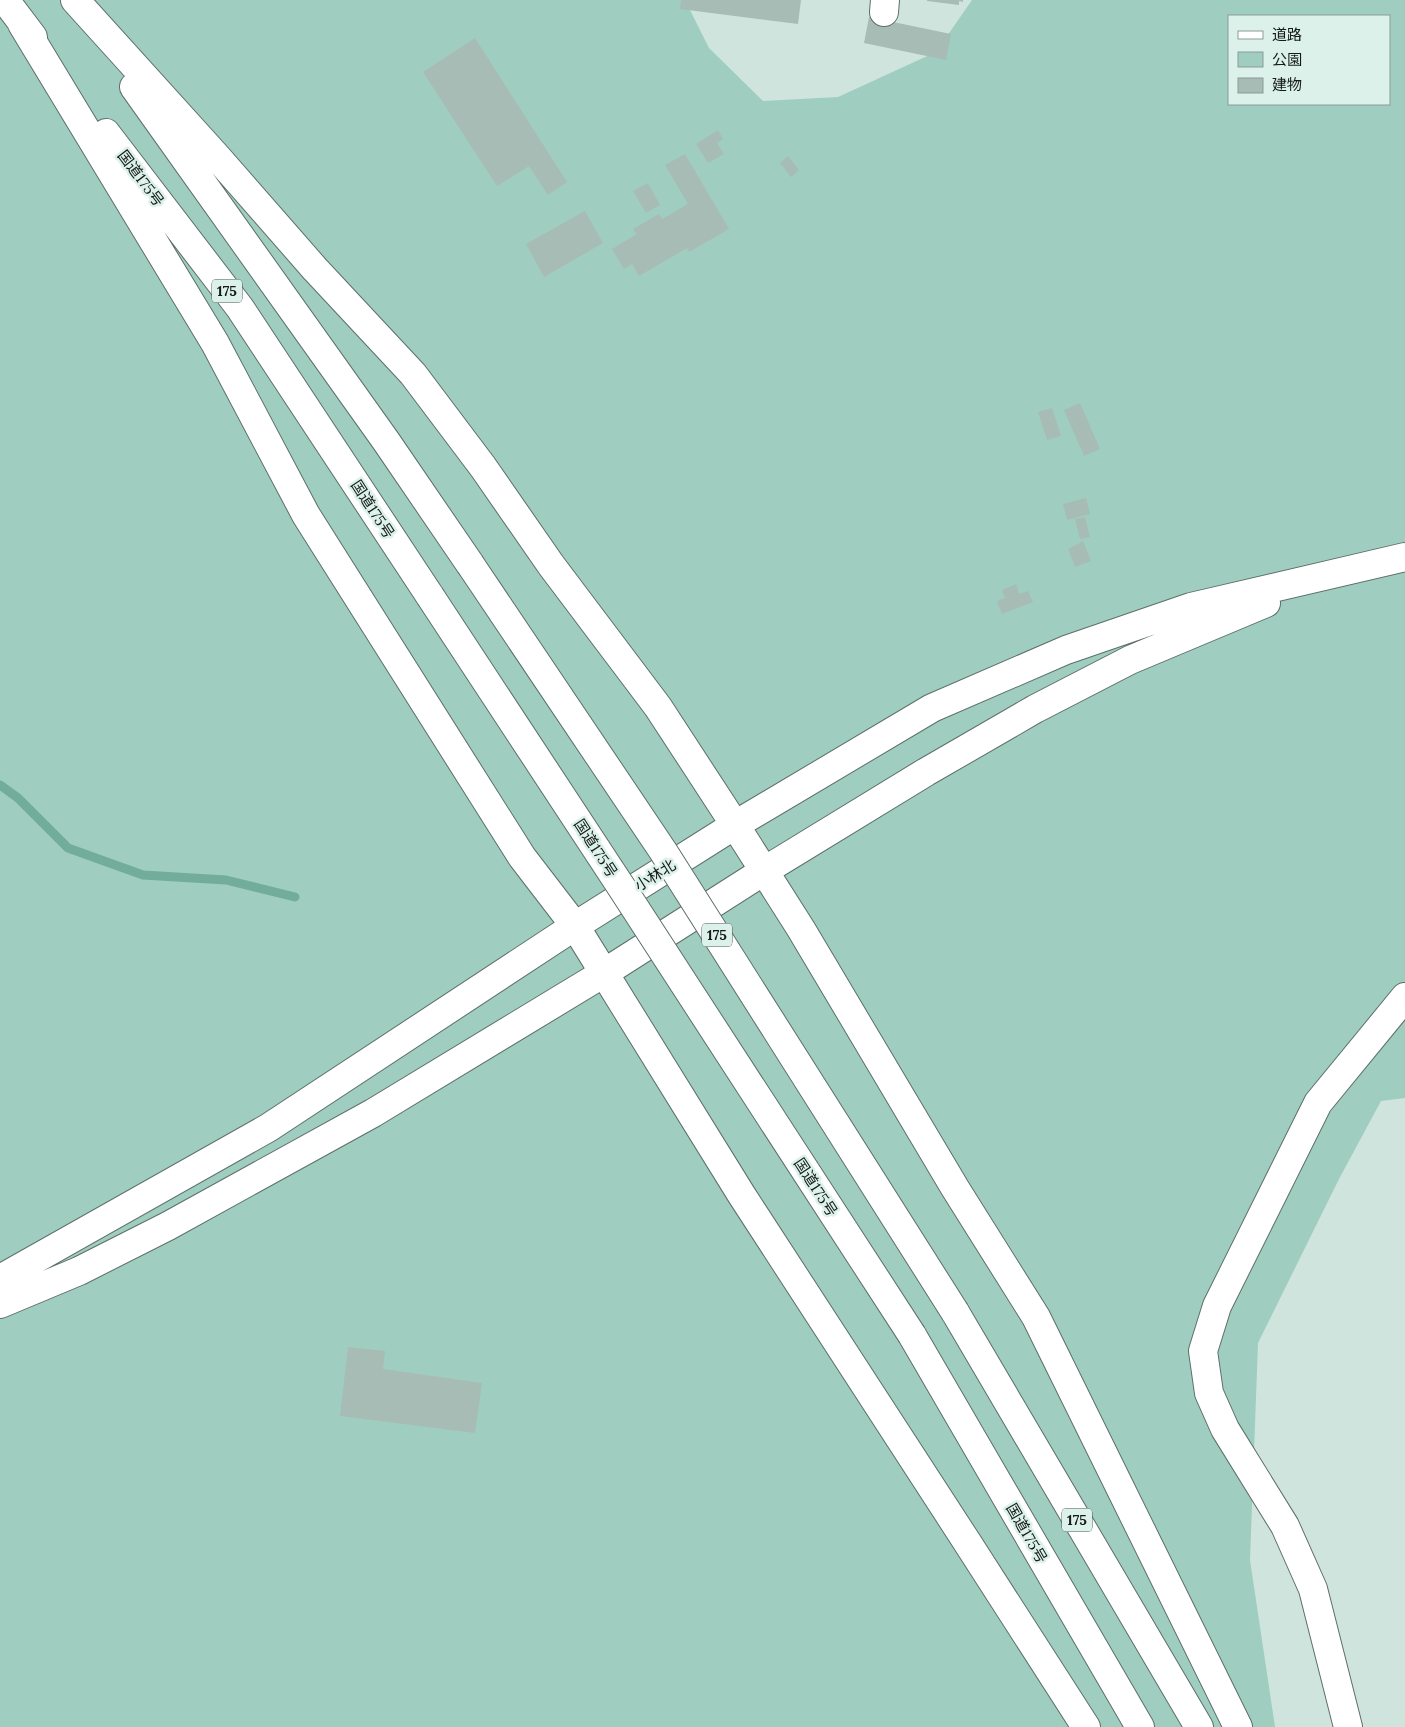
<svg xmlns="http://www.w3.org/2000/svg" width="1405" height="1727" font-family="Lora,'Noto Sans JP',serif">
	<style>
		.green { fill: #9fcdbf; fill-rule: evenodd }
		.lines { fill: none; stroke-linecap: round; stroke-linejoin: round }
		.stream { stroke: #72ac9b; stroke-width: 9 }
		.building { fill: #a8bcb6 }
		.street-casing { stroke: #5d6f69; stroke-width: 30 }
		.secondary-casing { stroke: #5d6f69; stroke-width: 30 }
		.highway-casing { stroke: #5d6f69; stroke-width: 30 }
		.street { stroke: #fff; stroke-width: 28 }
		.secondary { stroke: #fff; stroke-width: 28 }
		.highway { stroke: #fff; stroke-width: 28 }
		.highway-bridge-casing { stroke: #5d6f69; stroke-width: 30; stroke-linecap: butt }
		.highway-bridge { stroke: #fff; stroke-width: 28 }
		.labels { text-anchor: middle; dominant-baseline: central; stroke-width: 5; stroke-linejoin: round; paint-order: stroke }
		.shield { fill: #ddf1eb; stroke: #505a57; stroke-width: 1 }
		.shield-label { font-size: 14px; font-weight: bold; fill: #131a18 }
		.street-label { font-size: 15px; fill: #131a18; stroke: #ddf1eb }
	</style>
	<rect width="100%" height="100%" fill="#d0e4de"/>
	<!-- green -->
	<path class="green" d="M 0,0 L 685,0 L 709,48 L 763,101 L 838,97 L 936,52 L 972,0 L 1405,0 L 1405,1098 L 1381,1101 L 1339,1179 L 1258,1343 L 1250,1560 L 1275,1727 L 0,1727 ZM 1229,16 L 1389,16 L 1389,104 L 1229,104 Z"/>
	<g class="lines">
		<!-- stream -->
		<path class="stream" d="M 0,785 L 18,798 L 68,848 L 143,875 L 226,880 L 295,897"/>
	</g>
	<!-- building -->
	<path class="building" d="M 681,0 L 801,0 L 798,24 L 680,9 Z
		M 927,0 L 963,0 L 963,2 L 959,1 L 959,5 L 927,1 Z
		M 869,17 L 951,34 L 946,60 L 864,43 Z
		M 475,38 L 567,182 L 548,195 L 529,166 L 497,186 L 423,72 Z
		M 718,130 L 723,139 L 717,143 L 724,154 L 708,163 L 696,144 Z
		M 685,154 L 729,229 L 689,252 L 687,248 L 639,276 L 632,264 L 624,269 L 612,249 L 637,234 L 633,229 L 659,214 L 662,219 L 688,204 L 665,165 Z
		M 788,156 L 799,170 L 791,177 L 780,163 Z
		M 648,183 L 660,205 L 646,213 L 633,191 Z
		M 585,211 L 603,243 L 544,277 L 526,244 Z
		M 1080,403 L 1100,449 L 1084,456 L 1064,410 Z
		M 1052,408 L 1061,436 L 1047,440 L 1038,412 Z
		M 1086,498 L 1090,514 L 1067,520 L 1063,504 Z
		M 1085,517 L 1090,537 L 1080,539 L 1075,519 Z
		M 1083,541 L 1091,561 L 1075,567 L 1068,549 Z
		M 1016,584 L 1019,594 L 1028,591 L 1033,602 L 1002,614 L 997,601 L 1005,598 L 1002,590 Z
		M 348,1347 L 385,1351 L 383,1369 L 482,1383 L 475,1433 L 340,1416 Z"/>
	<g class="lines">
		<defs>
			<path id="street" d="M 884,12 L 885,0"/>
			<path id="secondary" d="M 0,1279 L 268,1128 L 575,926 L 735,825 L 932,708 L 1066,650 L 1191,607 L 1405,557
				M 0,1304 L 79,1271 L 168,1226 L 373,1113 L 604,973 L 764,871 L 926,772 L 1035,709 L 1130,660 L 1266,603
				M 1348,1727 L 1313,1589 L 1285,1526 L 1225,1429 L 1209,1393 L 1203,1351 L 1217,1306 L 1318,1103 L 1405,997"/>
			<path id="highway" d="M 5,0 L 33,37
				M 75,0 L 217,157 L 315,269 L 413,374 L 483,467 L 551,565 L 658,707 L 735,825 L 801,929 L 955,1188 L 1036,1317 L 1238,1727
				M 22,24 L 215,343 L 306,515 L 522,857 L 575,926 L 741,1194 L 967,1542 L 1086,1727
				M 134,87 L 386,441 L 470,564
				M 106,133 L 240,308 L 430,596
				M 955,1312 L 1199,1727
				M 912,1335 L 1140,1727"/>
		</defs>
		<!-- street casing -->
		<use href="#street" class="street-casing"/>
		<!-- secondary casing -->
		<use href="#secondary" class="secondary-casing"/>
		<!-- highway casing -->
		<use href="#highway" class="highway-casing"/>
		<!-- street -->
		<use href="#street" class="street"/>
		<!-- secondary -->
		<use href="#secondary" class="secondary"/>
		<!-- highway -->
		<use href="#highway" class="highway"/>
		<defs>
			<path id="highway-bridge" d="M 470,564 L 663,851 L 955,1312
				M 430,596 L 620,885 L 912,1335"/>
		</defs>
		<!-- highway-bridge casing -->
		<use href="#highway-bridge" class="highway-bridge-casing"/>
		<!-- highway-bridge -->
		<use href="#highway-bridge" class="highway-bridge"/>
	</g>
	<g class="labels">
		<!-- shield labels -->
		<g class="shield">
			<rect x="212" y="279.5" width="30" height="23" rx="4"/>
			<rect x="702" y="923.5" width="30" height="23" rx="4"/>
			<rect x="1062" y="1508.5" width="30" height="23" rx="4"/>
		</g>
		<g class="shield-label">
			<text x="227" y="291">175</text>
			<text x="717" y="935">175</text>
			<text x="1077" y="1520">175</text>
		</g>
		<!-- street labels -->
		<g class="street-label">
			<text transform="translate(141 178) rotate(53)">国道175号</text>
			<text transform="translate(373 509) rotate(57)">国道175号</text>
			<text transform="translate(596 848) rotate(57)">国道175号</text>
			<text transform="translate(655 875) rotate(-32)">小林北</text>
			<text transform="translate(816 1187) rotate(57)">国道175号</text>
			<text transform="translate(1027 1533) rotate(60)">国道175号</text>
		</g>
	</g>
	<!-- legend -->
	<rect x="1228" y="15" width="162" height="90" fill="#ddf1eb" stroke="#8c9b97"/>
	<rect x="1238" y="31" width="25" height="8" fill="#ffffff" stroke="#8c9b97"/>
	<text x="1272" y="40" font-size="15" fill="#131a18">道路</text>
	<rect x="1238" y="52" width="25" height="15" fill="#9fcdbf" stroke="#8c9b97"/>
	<text x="1272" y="65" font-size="15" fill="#131a18">公園</text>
	<rect x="1238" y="78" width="25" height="15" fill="#a8bcb6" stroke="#8c9b97"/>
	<text x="1272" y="90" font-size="15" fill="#131a18">建物</text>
</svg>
